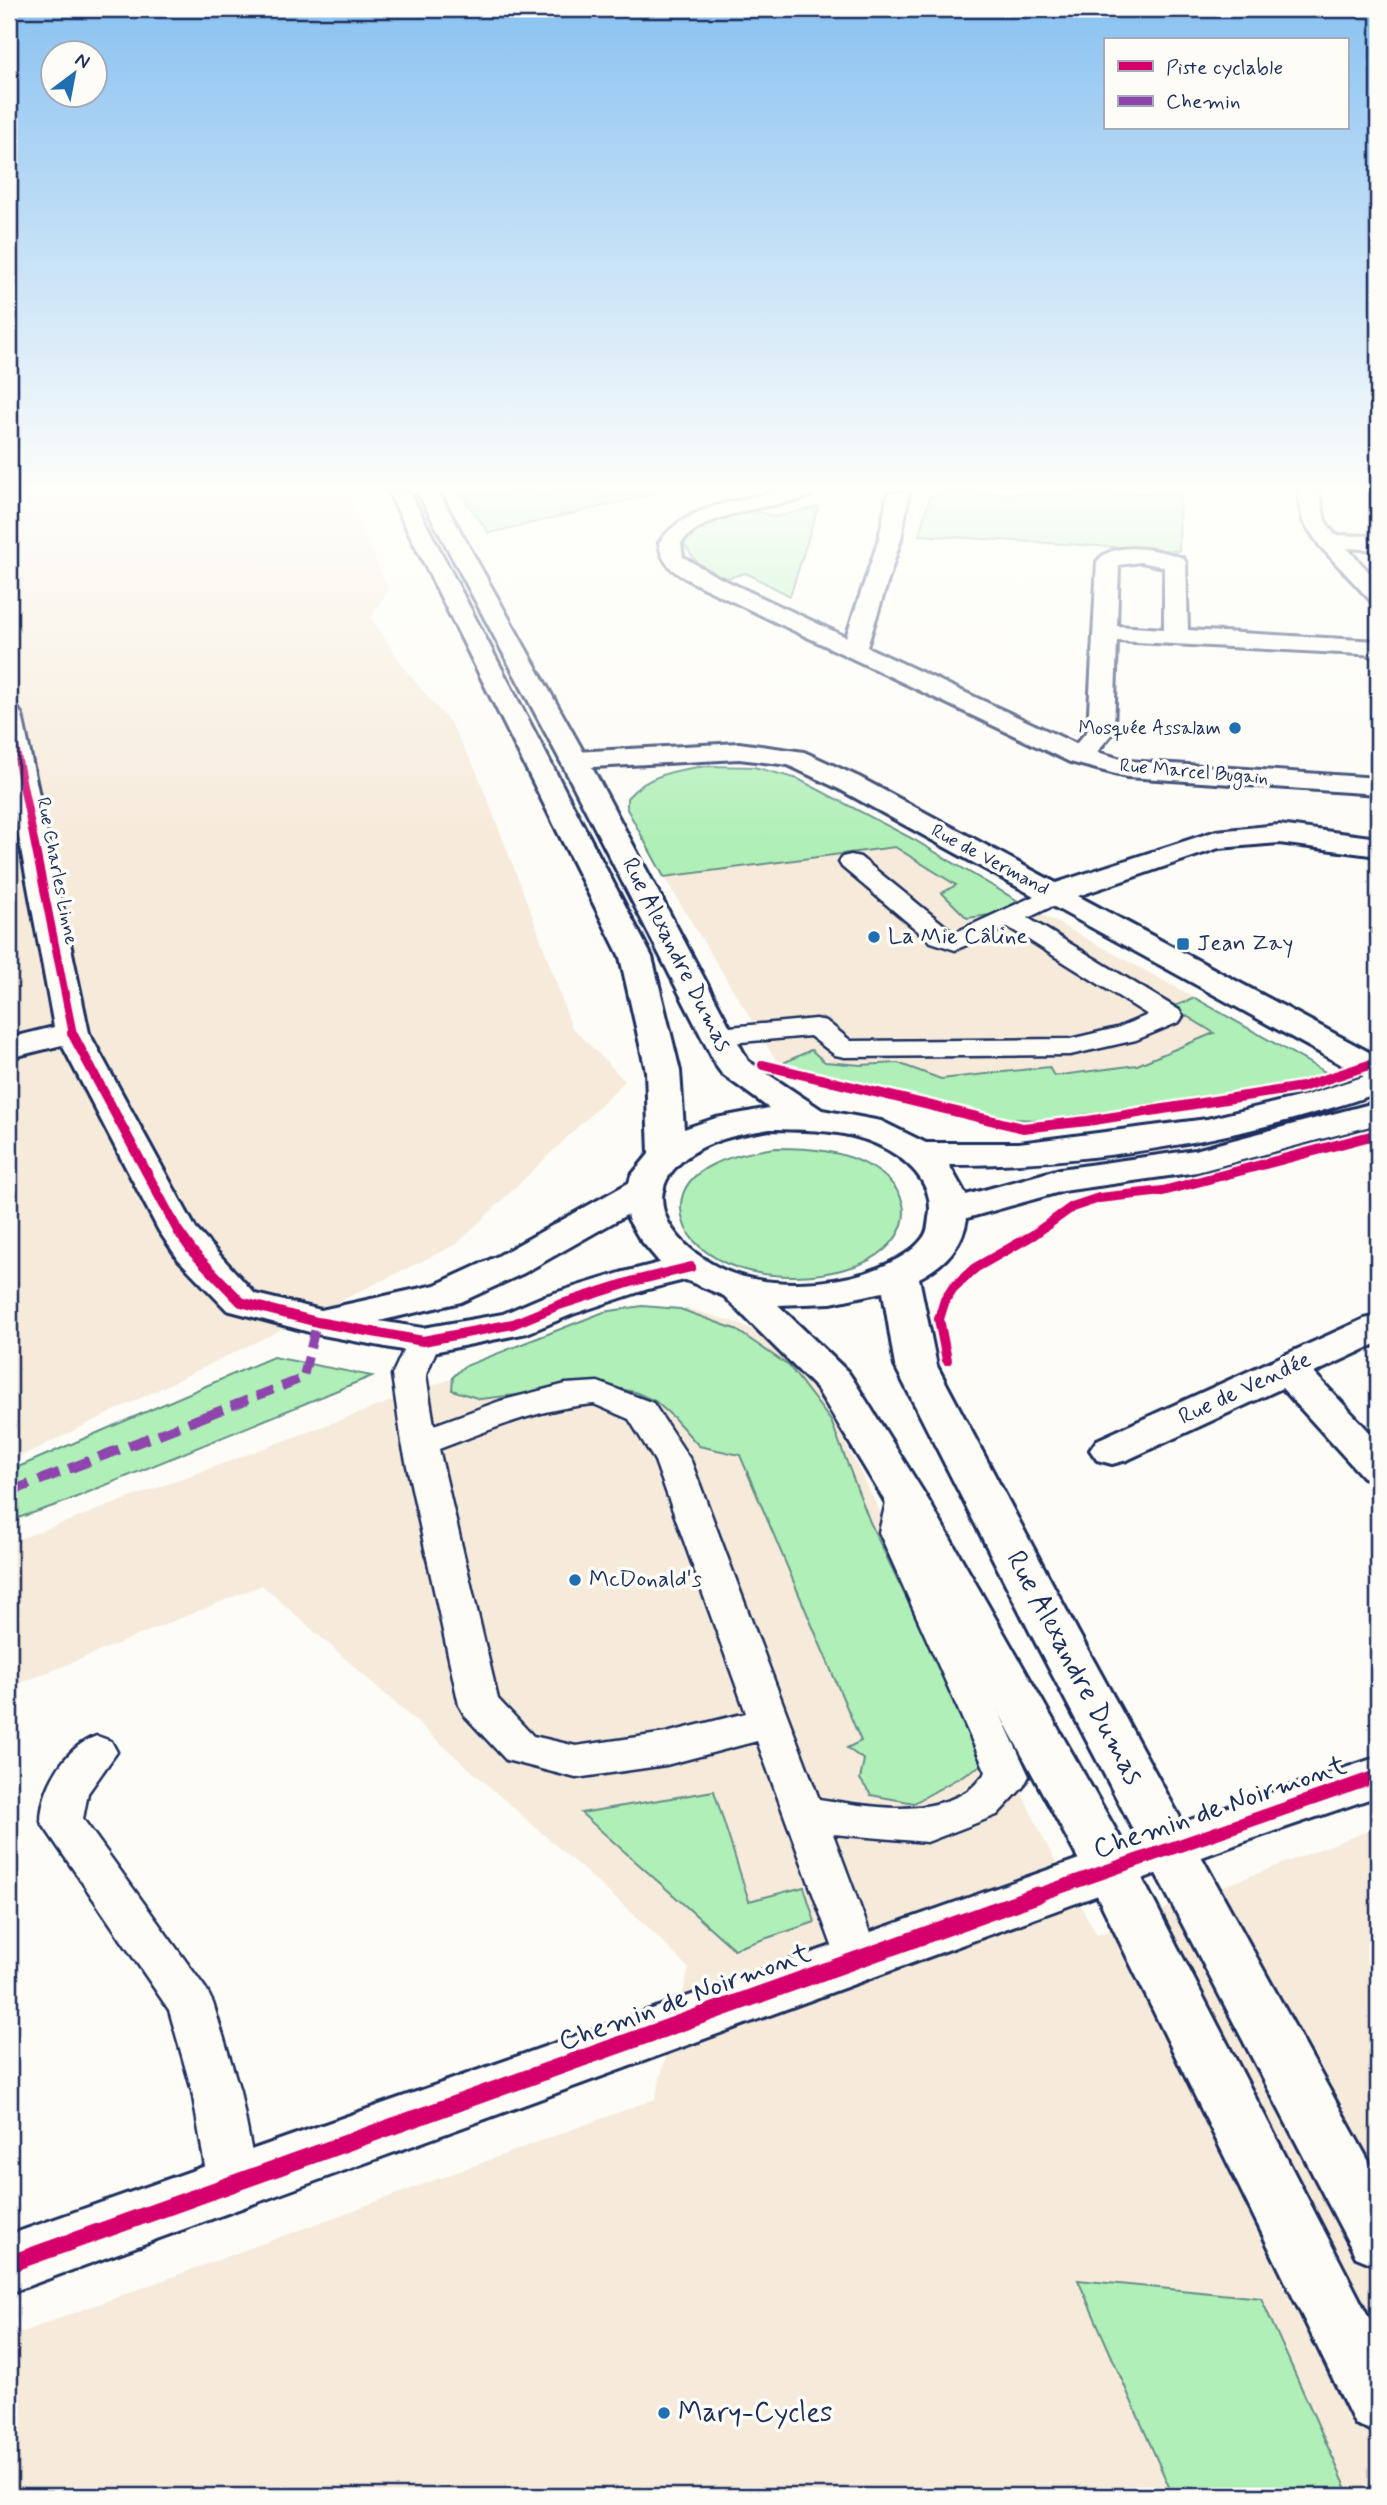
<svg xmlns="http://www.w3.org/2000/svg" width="1387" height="2505" font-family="Mynerve,sans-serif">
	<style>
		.built { fill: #f6eada }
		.green { fill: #b0efb7; stroke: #668f8a; stroke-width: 2 }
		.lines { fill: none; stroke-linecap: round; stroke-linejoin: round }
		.lane-casing { stroke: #1b2f5e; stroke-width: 5 }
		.street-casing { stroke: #1b2f5e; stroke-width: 6 }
		.primary-casing { stroke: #1b2f5e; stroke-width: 6 }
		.lane { fill: #fdfcf7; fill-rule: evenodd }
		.street { fill: #fdfcf7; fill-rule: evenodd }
		.primary { fill: #fdfcf7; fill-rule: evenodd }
		.quiet-far1 { stroke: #8e44ad; stroke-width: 9; stroke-dasharray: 18 9; stroke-linecap: butt }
		.quiet { stroke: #8e44ad; stroke-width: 10; stroke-dasharray: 22 10; stroke-linecap: butt }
		.cycleway-far4-casing { stroke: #fdfcf7; stroke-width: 9 }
		.cycleway-far3-casing { stroke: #fdfcf7; stroke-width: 11 }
		.cycleway-far2-casing { stroke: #fdfcf7; stroke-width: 15 }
		.cycleway-far1-casing { stroke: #fdfcf7; stroke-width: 18 }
		.cycleway-casing { stroke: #fdfcf7; stroke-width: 21 }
		.cycleway-far4 { stroke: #d6006c; stroke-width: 6 }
		.cycleway-far3 { stroke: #d6006c; stroke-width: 8 }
		.cycleway-far2 { stroke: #d6006c; stroke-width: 10 }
		.cycleway-far1 { stroke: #d6006c; stroke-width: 13 }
		.cycleway { stroke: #d6006c; stroke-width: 17 }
		.poi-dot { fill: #1f6fb2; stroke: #fdfcf7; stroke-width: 2.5 }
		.labels { text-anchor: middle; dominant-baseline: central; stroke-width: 7; stroke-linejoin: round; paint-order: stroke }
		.far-poi-label { font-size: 19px; fill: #1b2f5e; stroke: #fdfcf7; text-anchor: end }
		.far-street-label { font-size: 19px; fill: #1b2f5e; stroke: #fdfcf7 }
		.poi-label { font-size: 23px; fill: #1b2f5e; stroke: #fdfcf7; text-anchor: start }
		.street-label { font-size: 23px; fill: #1b2f5e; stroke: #fdfcf7 }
		.near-street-label { font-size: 28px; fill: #1b2f5e; stroke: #fdfcf7 }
		.near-poi-label { font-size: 28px; fill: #1b2f5e; stroke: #fdfcf7; text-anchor: start }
	</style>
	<rect width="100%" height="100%" fill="#fdfcf7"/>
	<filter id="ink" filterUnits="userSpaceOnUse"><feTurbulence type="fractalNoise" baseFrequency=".0143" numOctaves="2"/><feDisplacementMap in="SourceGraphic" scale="14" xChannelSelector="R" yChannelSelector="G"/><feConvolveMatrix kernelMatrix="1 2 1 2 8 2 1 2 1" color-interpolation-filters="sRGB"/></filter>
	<g filter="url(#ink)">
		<!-- built -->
		<path class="built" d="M 9,493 L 348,493 L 388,590 L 371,618 L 407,672 L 451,724 L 476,770 L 534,920 L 571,1026 L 625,1081 L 457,1244 L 9,1462 Z
			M 895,847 L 957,885 L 942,893 L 1023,904 L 1195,998 L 1173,1007 L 1215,1032 L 1138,1065 L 1054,1076 L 1049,1067 L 941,1079 L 898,1063 L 861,1065 L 825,1062 L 814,1051 L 803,1052 L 779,1065 L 664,877 Z
			M 647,1306 L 689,1309 L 734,1322 L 759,1332 L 807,1368 L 1002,1751 L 1045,1842 L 1097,1935 L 1378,1827 L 1378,2496 L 9,2496 L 9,2337 L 655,2099 L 689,1969 L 649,1928 L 262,1585 L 9,1688 L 9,1543 Z"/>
		<!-- green -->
		<path class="green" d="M 460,493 L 659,493 L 489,533 Z
			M 931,493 L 1180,493 L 1179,551 L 919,535 Z
			M 818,507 L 790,596 L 746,573 L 719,580 L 700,567 L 684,544 L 701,527 L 735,514 L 754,510 L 775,517 Z
			M 708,766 L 754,767 L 798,779 L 913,839 L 1023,904 L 1006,913 L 967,918 L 942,893 L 956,885 L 895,847 L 664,877 L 627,809 L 627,798 C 647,775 678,769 708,766 Z
			M 1195,998 L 1327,1073 L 1302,1082 L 1234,1095 L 1043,1120 L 1004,1119 L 779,1065 L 811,1050 L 825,1062 L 861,1065 L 898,1063 L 941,1079 L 1049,1067 L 1054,1076 L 1137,1065 L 1214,1033 L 1172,1007 Z
			M 775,1148 C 808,1148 844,1150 873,1168 C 927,1201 904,1251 852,1267 C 804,1282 733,1281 695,1242 C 686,1233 682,1221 681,1209 C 679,1164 742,1153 775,1148 Z
			M 642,1306 L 680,1309 L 735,1329 L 789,1366 L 831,1421 L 870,1522 L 985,1763 L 914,1803 L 871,1795 L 860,1779 L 864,1760 L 847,1748 L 861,1741 L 740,1455 L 699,1446 L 673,1417 L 655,1401 L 635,1392 L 606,1386 L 557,1386 L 525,1394 L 480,1399 L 452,1390 L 453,1377 L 463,1367 L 604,1312 Z
			M 273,1357 L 372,1376 L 62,1503 L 9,1521 L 9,1471 Z
			M 714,1791 L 749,1901 L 804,1887 L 815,1922 L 734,1949 L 581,1813 Z
			M 1078,2280 L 1261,2298 L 1350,2496 L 1173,2496 Z"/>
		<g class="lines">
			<defs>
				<path id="lane" d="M 851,855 L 860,857 L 954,933 L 1047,890 L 1056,888 L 1065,890 L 1068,895 L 1065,900 L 1028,918 L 1179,1010 L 1183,1016 L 1179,1022 L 1136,1040 L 1070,1055 L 845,1057 L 835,1055 L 810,1036 L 719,1044 L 709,1042 L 705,1036 L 709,1030 L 719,1028 L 816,1019 L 826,1021 L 851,1041 L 1070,1039 L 1117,1028 L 1148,1015 L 1008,927 L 955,950 L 931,942 L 842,867 L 839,862 L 842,857 Z
					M 423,1331 L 435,1334 L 440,1341 L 426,1375 L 434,1425 L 500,1401 L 566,1384 L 598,1382 L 653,1403 L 691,1461 L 819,1799 C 867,1806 922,1818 966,1792 C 973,1788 980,1779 986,1772 L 879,1532 L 887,1498 L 892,1489 L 905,1486 L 918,1489 L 923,1498 L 915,1532 L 1029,1776 L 1023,1787 L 997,1815 L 927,1842 L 833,1834 L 880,1960 L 874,1973 L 858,1979 L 842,1973 L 757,1741 L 666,1765 L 576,1778 L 506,1760 L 465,1716 L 459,1705 L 402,1443 L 392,1375 L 411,1334 ZM 594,1404 L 629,1419 L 655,1461 L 746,1713 L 666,1733 L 576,1746 L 533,1736 L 498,1699 L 439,1449 C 490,1430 539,1408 594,1404 Z
					M 97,1736 L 111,1741 L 117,1752 L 88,1793 L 83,1819 L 206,1989 L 213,2003 L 240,2091 L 258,2184 L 250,2200 L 233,2207 L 216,2200 L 208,2184 L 192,2091 L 169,2010 L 41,1822 C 41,1789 65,1746 97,1736 Z"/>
				<path id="street" d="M 770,493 L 812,493 L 809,497 C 772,507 705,512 681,543 L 683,557 L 716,576 L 846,637 L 879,539 L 888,493 L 909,493 L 901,539 L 867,647 L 1076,744 L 1088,730 L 1097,562 C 1112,539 1162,550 1183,558 L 1186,563 L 1188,630 L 1378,641 L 1378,655 L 1117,641 L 1114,731 L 1097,752 L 1128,761 L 1378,778 L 1378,794 L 1127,777 L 1070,762 L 700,586 C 679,575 662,568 659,543 C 683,508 731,502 770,493 ZM 1141,562 L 1164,567 L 1164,629 L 1117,626 L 1119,565 Z
					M 1298,493 L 1319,493 L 1325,521 L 1335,535 L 1378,536 L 1378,550 L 1347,548 L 1378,582 L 1378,602 L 1370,600 L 1320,546 L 1303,521 Z
					M 9,707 L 18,709 L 22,715 L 89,1033 L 196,1229 L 255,1294 L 321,1310 L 435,1285 L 496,1257 L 632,1181 L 645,1178 L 658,1181 L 664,1189 L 658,1197 L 524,1273 L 461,1302 L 379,1321 L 423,1328 L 503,1314 L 545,1296 L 620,1273 L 691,1255 L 705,1259 L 710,1267 L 705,1275 L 648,1289 L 573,1314 L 527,1333 L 423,1354 L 317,1334 L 227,1310 L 179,1260 L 159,1231 L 62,1045 L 9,1058 L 9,1038 L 54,1027 L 9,784 Z
					M 739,743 L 804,752 L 859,777 L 1056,883 L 1216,831 L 1279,825 L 1378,838 L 1378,856 L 1279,843 L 1219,848 L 1078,896 L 1378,1057 L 1378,1081 L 1366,1078 L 839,789 L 788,765 L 739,759 L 574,768 L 564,766 L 560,760 L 564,754 L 574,752 Z
					M 1378,1316 L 1378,1343 L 1314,1373 L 1378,1441 L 1378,1481 L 1363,1477 L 1282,1388 L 1127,1460 L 1112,1464 L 1097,1460 L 1090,1450 L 1097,1440 L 1364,1319 Z
					M 1378,1757 L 1378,1796 L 1243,1842 L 9,2293 L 9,2235 L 1207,1814 Z"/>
				<path id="primary" d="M 389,493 L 410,493 L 652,957 L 680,1071 L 684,1129 L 716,1118 L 769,1108 L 722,1074 L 717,1067 L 560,760 L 418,493 L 439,493 L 588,760 L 748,1061 L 822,1110 L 881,1121 L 926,1143 L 1019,1143 L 1207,1119 L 1307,1095 L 1378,1072 L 1378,1093 C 1241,1140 1094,1165 949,1165 L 966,1195 L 1060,1169 L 1195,1150 L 1378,1102 L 1378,1124 L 1197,1172 L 1063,1191 L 967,1218 C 963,1246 944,1265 919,1278 L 937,1366 L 1078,1632 L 1378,2178 L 1378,2266 L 1356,2257 L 1030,1632 L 895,1366 L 883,1292 L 831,1303 L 778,1305 L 848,1372 L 854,1381 L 927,1498 L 1130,1855 L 1378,2335 L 1378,2433 L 1355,2424 L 1088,1877 L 883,1498 L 817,1389 L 724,1296 L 681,1278 L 661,1264 L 639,1238 L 628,1219 L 625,1198 L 631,1176 L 649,1154 L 646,1071 L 620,957 ZM 770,1129 C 805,1130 841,1129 874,1143 C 904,1156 936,1182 929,1218 C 928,1225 928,1232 923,1238 C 911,1255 885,1266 865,1273 C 825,1285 773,1287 734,1274 C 689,1259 631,1205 682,1161 C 706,1140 739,1134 770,1129 Z"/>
			</defs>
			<!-- lane casing -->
			<use href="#lane" class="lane-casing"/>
			<!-- street casing -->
			<use href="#street" class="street-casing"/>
			<!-- primary casing -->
			<use href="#primary" class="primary-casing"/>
			<!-- lane -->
			<use href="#lane" class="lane"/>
			<!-- street -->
			<use href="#street" class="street"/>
			<!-- primary -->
			<use href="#primary" class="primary"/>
			<!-- quiet-far1 -->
			<path class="quiet-far1" d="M 206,1416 L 303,1378 L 317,1322"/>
			<!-- quiet -->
			<path class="quiet" d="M 9,1492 L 211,1414"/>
			<defs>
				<path id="cycleway-far4" d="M 9,715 L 13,733"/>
				<path id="cycleway-far3" d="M 12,731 L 73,1034"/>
				<path id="cycleway-far2" d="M 72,1033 L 178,1231 L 193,1252 L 241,1302 L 317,1322 L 423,1341 L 513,1324 L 559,1305 L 634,1281 L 691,1267
					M 763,1065 L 1023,1128 L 1088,1121 L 1302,1087 L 1378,1062
					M 947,1360 L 939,1319 L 945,1300 L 953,1288 L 975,1268 L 1033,1235 L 1072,1207 L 1099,1198 L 1163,1191 L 1378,1134"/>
				<path id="cycleway-far1" d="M 1032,1897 L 1378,1776"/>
				<path id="cycleway" d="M 9,2264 L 1037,1895"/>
			</defs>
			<!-- cycleway-far4 casing -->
			<use href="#cycleway-far4" class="cycleway-far4-casing"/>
			<!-- cycleway-far3 casing -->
			<use href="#cycleway-far3" class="cycleway-far3-casing"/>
			<!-- cycleway-far2 casing -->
			<use href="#cycleway-far2" class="cycleway-far2-casing"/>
			<!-- cycleway-far1 casing -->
			<use href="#cycleway-far1" class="cycleway-far1-casing"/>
			<!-- cycleway casing -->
			<use href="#cycleway" class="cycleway-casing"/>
			<!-- cycleway-far4 -->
			<use href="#cycleway-far4" class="cycleway-far4"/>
			<!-- cycleway-far3 -->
			<use href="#cycleway-far3" class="cycleway-far3"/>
			<!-- cycleway-far2 -->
			<use href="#cycleway-far2" class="cycleway-far2"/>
			<!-- cycleway-far1 -->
			<use href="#cycleway-far1" class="cycleway-far1"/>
			<!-- cycleway -->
			<use href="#cycleway" class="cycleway"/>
		</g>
	</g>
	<!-- sky -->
	<linearGradient id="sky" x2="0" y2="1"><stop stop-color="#8ac2f1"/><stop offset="0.58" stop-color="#fefefb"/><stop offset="1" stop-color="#fefefb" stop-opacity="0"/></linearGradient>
	<rect width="1387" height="844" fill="url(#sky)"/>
	<!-- markers -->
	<g class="poi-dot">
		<circle cx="1235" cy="728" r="7"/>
		<circle cx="874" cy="937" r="7"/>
		<rect x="1176" y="937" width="14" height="14" rx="3.5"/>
		<circle cx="575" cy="1580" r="7"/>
		<circle cx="664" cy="2413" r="7"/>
	</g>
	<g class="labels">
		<!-- far-poi labels -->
		<g class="far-poi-label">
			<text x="1221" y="728">Mosquée Assalam</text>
		</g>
		<!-- far-street labels -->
		<g class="far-street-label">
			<text transform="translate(1194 772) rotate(5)">Rue Marcel Bugain</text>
			<text transform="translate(990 860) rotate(28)">Rue de Vermand</text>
			<text transform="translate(57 871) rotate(79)">Rue Charles Linne</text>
		</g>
		<!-- poi labels -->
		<g class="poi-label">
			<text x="888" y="937">La Mie Câline</text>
			<text x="1197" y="944">Jean Zay</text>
			<text x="589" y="1580">McDonald's</text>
		</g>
		<!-- street labels -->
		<g class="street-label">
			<text transform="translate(676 955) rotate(63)">Rue Alexandre Dumas</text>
			<text transform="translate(1245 1389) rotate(-25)">Rue de Vendée</text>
		</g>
		<!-- near-street labels -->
		<g class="near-street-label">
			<text transform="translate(1074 1668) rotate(62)">Rue Alexandre Dumas</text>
			<text transform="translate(1220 1808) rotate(-19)">Chemin de Noirmont</text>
			<text transform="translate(685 1998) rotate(-20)">Chemin de Noirmont</text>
		</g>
		<!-- near-poi labels -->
		<g class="near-poi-label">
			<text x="678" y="2413">Mary-Cycles</text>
		</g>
	</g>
	<!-- margin -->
	<rect width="1387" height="2505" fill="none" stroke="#fdfcf7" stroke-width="35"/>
	<rect x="18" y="18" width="1352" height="2470" fill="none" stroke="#1b2f5e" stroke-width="2.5" filter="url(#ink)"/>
	<!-- legend -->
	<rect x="1104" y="38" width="245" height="91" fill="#fdfcf7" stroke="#a3aaba" stroke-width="2"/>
	<rect x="1118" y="61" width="35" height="10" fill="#d6006c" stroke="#a3aaba" stroke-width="2"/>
	<text x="1166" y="74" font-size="21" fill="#1b2f5e">Piste cyclable</text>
	<rect x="1118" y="96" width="35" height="10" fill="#8e44ad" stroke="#a3aaba" stroke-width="2"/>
	<text x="1166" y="108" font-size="21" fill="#1b2f5e">Chemin</text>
	<!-- north arrow -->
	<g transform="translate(74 74) rotate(32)"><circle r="33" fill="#fdfcf7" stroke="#a3aaba" stroke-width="2"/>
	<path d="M0-5L12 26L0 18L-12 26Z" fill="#1f6fb2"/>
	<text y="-10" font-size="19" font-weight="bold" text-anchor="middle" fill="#1b2f5e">N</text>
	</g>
</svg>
